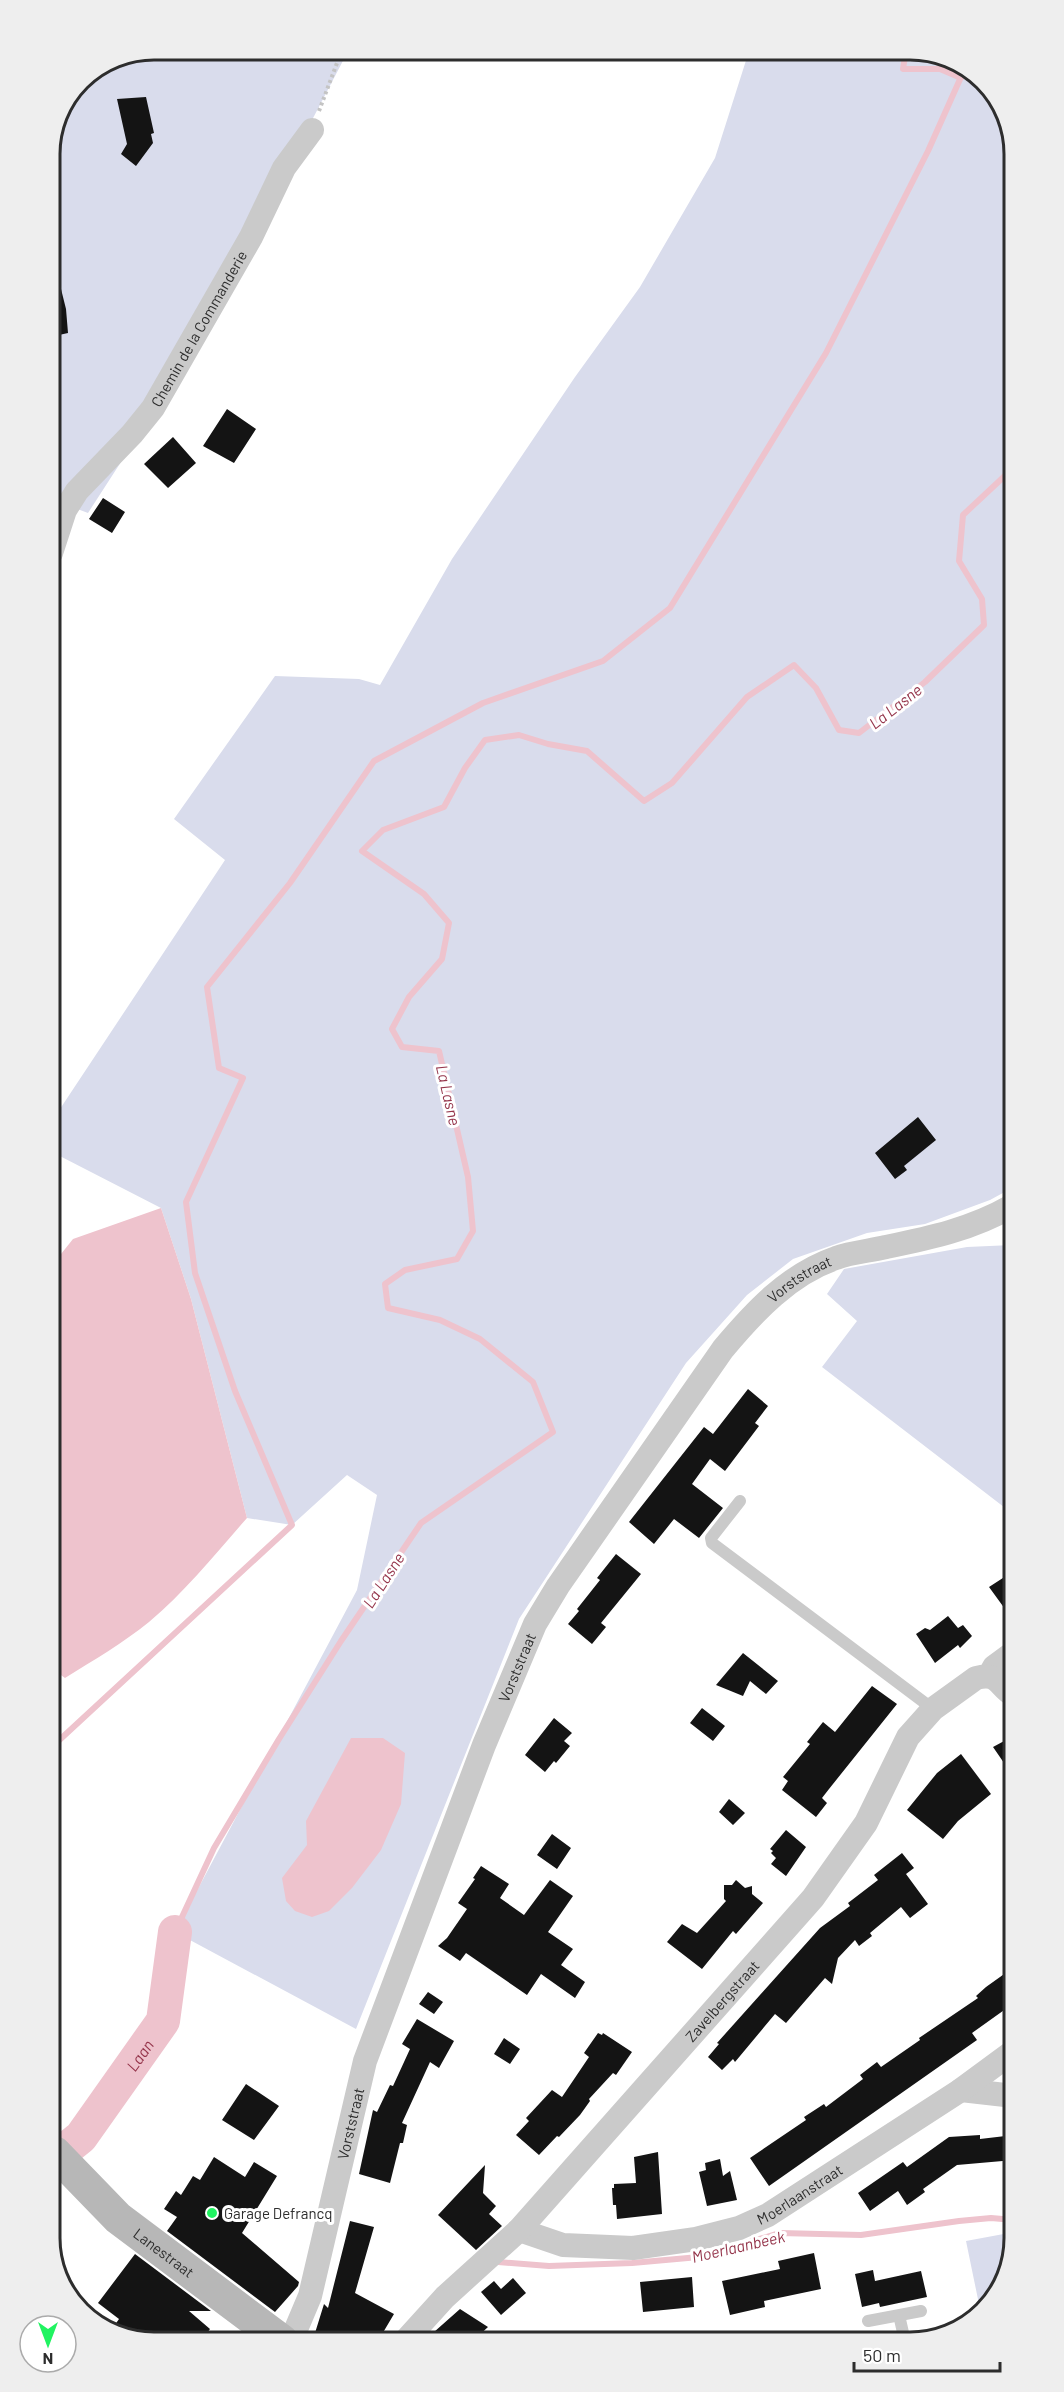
<svg xmlns="http://www.w3.org/2000/svg" width="1064" height="2392" font-family="Barlow,sans-serif">
	<style>
		.green { fill: #d9dcec }
		.water { fill: #eec3cd }
		.lines { fill: none; stroke-linecap: round; stroke-linejoin: round }
		.stream { stroke: #eec3cd; stroke-width: 6 }
		.river { stroke: #eec3cd; stroke-width: 34 }
		.building { fill: #141414 }
		.path { stroke: #c4c4c4; stroke-width: 4; stroke-dasharray: 3 3; stroke-linecap: butt }
		.lane { stroke: #cacaca; stroke-width: 12 }
		.street { stroke: #cacaca; stroke-width: 24 }
		.secondary { stroke: #b7b7b7; stroke-width: 33 }
		.poi-dot { fill: #20f361; stroke: #fff; stroke-width: 2 }
		.labels { text-anchor: middle; dominant-baseline: central; stroke-width: 6; stroke-linejoin: round; paint-order: stroke }
		.street-label { font-size: 15px; fill: #2d2d2d; stroke: #fff }
		.poi-label { font-size: 15px; fill: #2d2d2d; stroke: #fff; text-anchor: start }
		.water-label { font-size: 16px; font-style: italic; fill: #95354b; stroke: #fff }
		.rim { fill: none; stroke: #2d2d2d; stroke-width: 3 }
	</style>
	<rect width="100%" height="100%" fill="#fff"/>
	<!-- green -->
	<path class="green" d="M 917,50 L 974,71 L 1009,120 L 1012,1188 L 990,1200 L 925,1224 L 867,1233 L 793,1259 L 747,1295 L 686,1363 L 519,1619 L 356,2029 L 175,1932 L 357,1590 L 377,1495 L 347,1475 L 292,1525 L 247,1518 L 191,1299 L 161,1208 L 52,1152 L 52,1121 L 225,860 L 174,819 L 275,676 L 359,679 L 380,685 L 452,559 L 575,377 L 640,287 L 715,158 L 749,51 Z
		M 346,55 L 185,363 L 88,513 L 51,499 L 50,148 L 80,80 L 115,57 Z
		M 1012,1245 L 1013,1514 L 822,1367 L 857,1321 L 827,1294 L 844,1269 L 967,1247 Z
		M 1009,2233 L 1012,2246 L 997,2296 L 980,2309 L 966,2241 Z"/>
	<!-- water -->
	<path class="water" d="M 161,1208 L 191,1299 L 247,1518 C 216,1553 185,1592 149,1622 C 123,1643 94,1660 65,1678 L 54,1670 L 53,1264 L 73,1239 Z
		M 351,1738 L 383,1738 L 405,1753 L 401,1804 L 381,1850 L 352,1888 L 329,1911 L 312,1917 L 295,1911 L 286,1901 L 282,1878 L 307,1845 L 306,1821 Z"/>
	<g class="lines">
		<!-- stream -->
		<path class="stream" d="M 906,50 L 903,69 L 940,69 L 961,78
			M 54,1745 L 292,1525 L 235,1391 L 195,1273 L 186,1202 L 243,1078 L 219,1068 L 207,987 L 290,883 L 374,761 L 483,703 L 603,661 L 670,608 L 826,353 L 928,151 L 965,68
			M 175,1932 L 214,1848 L 279,1739 L 341,1641 L 421,1523 L 553,1432 L 533,1382 L 480,1339 L 440,1320 L 388,1308 L 385,1284 L 405,1270 L 457,1259 L 473,1231 L 468,1177 L 439,1051 L 402,1047 L 392,1029 L 409,997 L 442,959 L 449,923 L 424,894 L 362,851 L 383,830 L 444,807 L 465,768 L 485,740 L 519,735 L 548,744 L 587,751 L 644,801 L 672,783 L 747,697 L 794,665 L 816,688 L 839,730 L 859,733 L 925,682 L 984,625 L 982,599 L 959,561 L 963,515 L 1010,471
			M 498,2262 L 549,2266 L 632,2263 L 699,2257 L 780,2233 L 861,2235 L 959,2221 L 991,2218 L 1014,2220"/>
		<!-- river -->
		<path class="river" id="s1" d="M 55,2158 L 81,2137 L 163,2021 L 175,1932"/>
	</g>
	<!-- building -->
	<path class="building" d="M 146,97 L 154,133 L 151,134 L 153,143 L 136,166 L 121,154 L 127,144 L 117,99 Z
		M 56,269 L 66,309 L 68,333 L 50,337 L 50,270 Z
		M 227,409 L 256,429 L 234,463 L 203,446 Z
		M 173,437 L 196,463 L 168,488 L 144,464 Z
		M 103,498 L 125,512 L 112,533 L 89,519 Z
		M 918,1117 L 936,1140 L 904,1166 L 907,1170 L 895,1179 L 875,1153 Z
		M 748,1389 L 768,1406 L 755,1423 L 759,1426 L 725,1471 L 710,1459 L 692,1484 L 723,1508 L 699,1538 L 674,1519 L 654,1544 L 629,1522 L 704,1427 L 713,1434 Z
		M 616,1554 L 641,1574 L 601,1623 L 606,1627 L 592,1644 L 568,1624 L 579,1611 L 577,1609 L 600,1580 L 597,1578 Z
		M 1006,1576 L 1013,1584 L 1013,1620 L 989,1587 Z
		M 948,1616 L 958,1628 L 963,1625 L 972,1636 L 960,1648 L 958,1645 L 935,1663 L 916,1634 L 925,1628 L 930,1630 Z
		M 743,1653 L 778,1681 L 766,1694 L 750,1681 L 743,1696 L 716,1685 Z
		M 872,1686 L 897,1704 L 829,1789 L 822,1798 L 827,1803 L 816,1817 L 782,1790 L 788,1781 L 783,1777 L 810,1744 L 807,1742 L 823,1722 L 835,1732 Z
		M 702,1708 L 725,1726 L 713,1741 L 690,1723 Z
		M 554,1718 L 572,1733 L 564,1741 L 570,1746 L 556,1763 L 554,1761 L 545,1772 L 525,1755 Z
		M 1006,1740 L 1013,1750 L 1013,1776 L 993,1747 Z
		M 961,1754 L 991,1794 L 958,1821 L 943,1839 L 907,1810 L 937,1773 Z
		M 729,1799 L 745,1813 L 733,1825 L 719,1812 Z
		M 786,1830 L 806,1847 L 786,1876 L 771,1864 L 776,1858 L 771,1853 L 773,1851 L 770,1849 Z
		M 552,1834 L 571,1848 L 557,1869 L 537,1855 Z
		M 902,1853 L 914,1868 L 906,1874 L 928,1904 L 910,1918 L 901,1907 L 870,1933 L 872,1936 L 859,1946 L 855,1940 L 838,1958 L 832,1984 L 825,1978 L 786,2023 L 775,2014 L 735,2062 L 733,2059 L 722,2070 L 708,2057 L 719,2044 L 717,2043 L 820,1928 L 850,1906 L 848,1903 L 878,1880 L 874,1875 Z
		M 481,1866 L 509,1884 L 500,1898 L 524,1915 L 550,1880 L 573,1896 L 548,1932 L 573,1949 L 561,1965 L 585,1982 L 575,1998 L 541,1974 L 527,1995 L 466,1953 L 460,1961 L 438,1946 L 447,1938 L 467,1909 L 458,1903 L 475,1879 L 473,1878 Z
		M 736,1880 L 745,1888 L 752,1886 L 752,1894 L 763,1903 L 736,1934 L 733,1931 L 702,1969 L 667,1942 L 682,1924 L 697,1933 L 726,1901 L 724,1899 L 724,1885 L 732,1885 Z
		M 1014,1967 L 1014,2003 L 972,2033 L 977,2040 L 769,2186 L 750,2158 L 806,2120 L 804,2117 L 824,2104 L 826,2107 L 863,2079 L 860,2075 L 877,2062 L 881,2067 L 920,2040 L 919,2038 L 978,1998 L 976,1996 L 986,1987 Z
		M 428,1992 L 443,2002 L 434,2014 L 419,2004 Z
		M 417,2019 L 454,2041 L 439,2068 L 430,2062 L 402,2123 L 407,2125 L 403,2143 L 400,2143 L 390,2183 L 359,2174 L 373,2110 L 377,2112 L 390,2085 L 393,2086 L 410,2049 L 402,2044 Z
		M 598,2033 L 602,2035 L 603,2033 L 632,2052 L 616,2075 L 613,2073 L 589,2099 L 590,2101 L 580,2115 L 559,2137 L 557,2136 L 539,2155 L 516,2135 L 529,2121 L 526,2118 L 552,2090 L 562,2097 L 589,2057 L 584,2053 Z
		M 504,2038 L 520,2049 L 510,2064 L 494,2054 Z
		M 246,2084 L 279,2106 L 254,2140 L 222,2120 Z
		M 980,2135 L 980,2139 L 1014,2135 L 1014,2160 L 957,2165 L 923,2189 L 925,2192 L 907,2205 L 898,2191 L 870,2211 L 858,2193 L 903,2162 L 907,2167 L 949,2137 Z
		M 658,2152 L 662,2214 L 617,2219 L 616,2205 L 613,2205 L 612,2188 L 614,2188 L 614,2184 L 636,2183 L 634,2157 Z
		M 214,2157 L 245,2177 L 254,2162 L 277,2176 L 242,2233 L 299,2282 L 298,2286 L 275,2312 L 167,2231 L 177,2217 L 164,2209 L 176,2191 L 181,2195 L 193,2176 L 200,2180 Z
		M 720,2159 L 723,2176 L 730,2171 L 737,2200 L 707,2206 L 699,2172 L 706,2170 L 705,2163 Z
		M 485,2165 L 483,2193 L 496,2206 L 489,2214 L 502,2226 L 476,2250 L 438,2215 Z
		M 350,2221 L 374,2227 L 355,2293 L 394,2314 L 378,2341 L 364,2334 L 360,2340 L 350,2334 L 346,2341 L 338,2341 L 315,2333 L 324,2304 L 328,2308 Z
		M 814,2253 L 821,2289 L 764,2301 L 765,2307 L 730,2315 L 722,2281 L 780,2269 L 778,2261 Z
		M 135,2254 L 211,2311 L 189,2311 L 210,2329 L 201,2341 L 194,2336 L 189,2342 L 147,2342 L 112,2329 L 119,2319 L 98,2303 Z
		M 873,2270 L 875,2281 L 921,2271 L 927,2297 L 880,2307 L 879,2303 L 862,2307 L 855,2274 Z
		M 692,2277 L 694,2307 L 643,2312 L 640,2282 Z
		M 513,2278 L 526,2293 L 501,2315 L 481,2292 L 494,2281 L 501,2289 Z
		M 460,2309 L 488,2327 L 475,2339 L 477,2340 L 425,2340 Z"/>
	<g class="lines">
		<!-- path -->
		<path class="path" d="M 319,111 L 340,55"/>
		<!-- lane -->
		<path class="lane" d="M 740,1501 L 711,1538 L 712,1543 L 933,1709
			M 899,2315 L 904,2337
			M 868,2321 L 921,2311"/>
		<!-- street -->
		<g class="street">
			<path id="s2" d="M 51,553 L 65,510 L 77,491 L 132,434 L 153,408 L 251,237 L 284,168 L 312,130"/>
			<path d="M 989,1676 L 994,1667 L 1013,1653"/>
			<path d="M 961,2090 L 1014,2096"/>
			<path id="s3" d="M 519,2230 L 563,2245 L 633,2248 L 696,2239 L 739,2228 L 768,2215 L 961,2090 L 1014,2051"/>
			<path id="s4" d="M 406,2340 L 445,2297 L 519,2230 L 813,1898 L 866,1823 L 908,1737 L 933,1709 L 976,1678 C 999,1672 997,1685 1013,1695"/>
			<path id="s5" d="M 291,2341 L 310,2296 L 365,2061 L 484,1745 L 535,1624 L 558,1586 L 723,1349 C 754,1312 789,1274 836,1258 C 852,1252 870,1251 886,1247 C 930,1238 972,1229 1012,1206"/>
		</g>
		<!-- secondary -->
		<path class="secondary" id="s6" d="M 55,2153 L 118,2218 L 282,2341"/>
	</g>
	<!-- markers -->
	<circle class="poi-dot" cx="212" cy="2213" r="6"/>
	<g class="labels">
		<!-- street labels -->
		<g class="street-label">
			<text stroke="none"><textPath href="#s2" startOffset="272">Chemin de la Commanderie</textPath></text>
			<text stroke="none"><textPath href="#s5" startOffset="1197">Vorststraat</textPath></text>
			<text stroke="none"><textPath href="#s5" startOffset="712">Vorststraat</textPath></text>
			<text stroke="none"><textPath href="#s4" startOffset="464">Zavelbergstraat</textPath></text>
			<text stroke="none"><textPath href="#s5" startOffset="226">Vorststraat</textPath></text>
			<text stroke="none"><textPath href="#s3" startOffset="294">Moerlaanstraat</textPath></text>
			<text stroke="none"><textPath href="#s6" startOffset="148">Lanestraat</textPath></text>
		</g>
		<!-- poi labels -->
		<g class="poi-label">
			<text x="224" y="2213">Garage Defrancq</text>
		</g>
		<!-- water labels -->
		<g class="water-label">
			<text transform="translate(895 706) rotate(-38)">La Lasne</text>
			<text transform="translate(449 1095) rotate(77)">La Lasne</text>
			<text transform="translate(383 1580) rotate(-57)">La Lasne</text>
			<text stroke="none"><textPath href="#s1" startOffset="134">Laan</textPath></text>
			<text transform="translate(738 2246) rotate(-13)">Moerlaanbeek</text>
		</g>
	</g>
	<!-- crop -->
	<path d="M0 0H1064V2392H0ZM154 60H910A94 94 0 0 1 1004 154V2238A94 94 0 0 1 910 2332H154A94 94 0 0 1 60 2238V154A94 94 0 0 1 154 60Z" fill="#eee" fill-rule="evenodd"/>
	<path class="rim" d="M154 60H910A94 94 0 0 1 1004 154V2238A94 94 0 0 1 910 2332H154A94 94 0 0 1 60 2238V154A94 94 0 0 1 154 60Z"/>
	<!-- north arrow -->
	<g transform="translate(48 2344) rotate(180)"><circle r="28" fill="#ffffff" stroke="#ababab" stroke-width="1.5"/>
	<path d="M0-4.5L10 22L0 15L-10 22Z" fill="#20f361"/>
	<text y="-9" font-size="16" font-weight="bold" text-anchor="middle" fill="#2d2d2d">N</text>
	</g>
	<!-- scale -->
	<path d="M854 2362v9h146v-9" fill="none" stroke="#2d2d2d" stroke-width="3"/>
	<text x="863" y="2362" font-size="18" fill="#2d2d2d" stroke="#ffffff" stroke-width="4.5" paint-order="stroke">50 m</text>
</svg>
